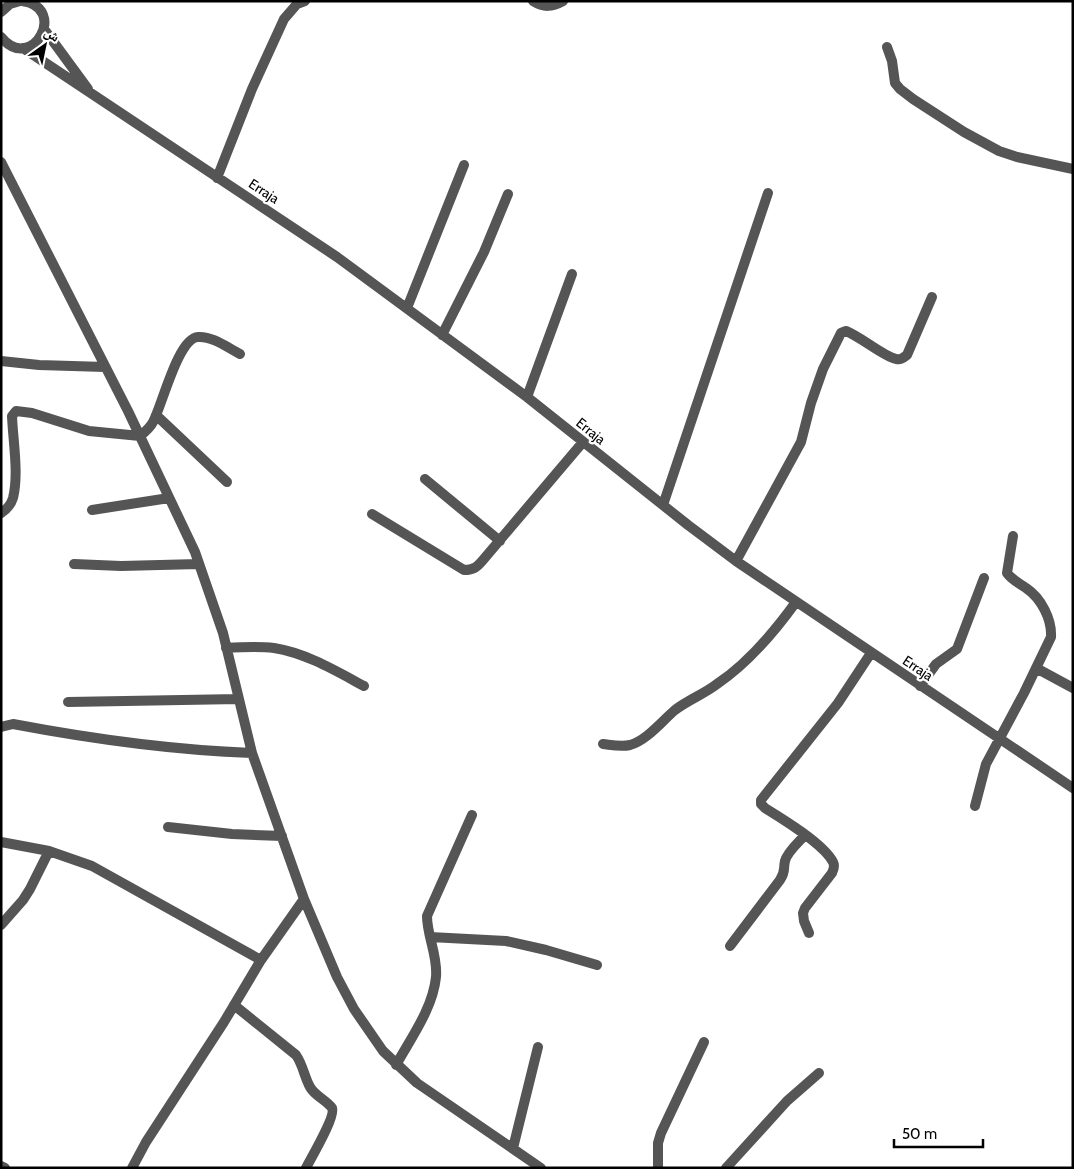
<svg xmlns="http://www.w3.org/2000/svg" width="1074" height="1169" font-family="Cabin,'Noto Naskh Arabic',sans-serif">
	<style>
		.lines { fill: none; stroke-linecap: round; stroke-linejoin: round }
		.street { stroke: #555; stroke-width: 10 }
		.labels { text-anchor: middle; dominant-baseline: central; stroke-width: 4.5; stroke-linejoin: round; paint-order: stroke }
		.street-label { font-size: 14px; fill: #000; stroke: #fff }
	</style>
	<rect width="100%" height="100%" fill="#fff"/>
	<g class="lines">
		<!-- street -->
		<path class="street" d="M 533,1 C 544,8 552,7 563,1
			M 1,12 L 10,4 L 20,1
			M 44,29 L 88,89
			M 1,37 C 32,75 69,7 22,1
			M 887,47 L 892,61 L 895,83 L 900,89 L 913,99 L 964,132 L 999,151 L 1017,157 L 1073,169
			M 23,48 L 337,257 L 527,397 L 688,525 L 736,561 L 1073,788
			M 1,162 L 128,411 L 195,552 L 223,633 L 252,753 L 304,899 L 337,977 L 354,1009 L 383,1051 L 417,1083 L 541,1168
			M 217,178 L 252,89 L 284,19 L 297,4 L 305,1
			M 407,308 L 464,165
			M 442,335 L 484,252 L 508,194
			M 1,361 L 39,365 L 105,367
			M 527,397 L 572,274
			M 156,415 L 227,482
			M 425,479 L 500,541
			M 663,505 L 768,193
			M 92,510 L 169,498
			M 1,513 C 7,509 11,505 13,498 C 19,474 13,441 12,416 L 16,411 L 32,413 L 89,431 L 140,436 C 145,432 150,428 153,422 C 162,406 178,338 198,337 C 213,336 228,348 240,354
			M 372,514 L 464,570 C 474,570 477,567 483,560 L 583,442
			M 736,561 L 801,442 L 811,403 L 823,369 L 841,333 L 846,331 C 861,337 883,356 896,359 C 901,360 903,358 907,355 L 932,297
			M 74,564 L 121,566 L 199,564
			M 226,648 C 242,647 258,646 274,648 C 306,653 336,671 364,686
			M 1036,668 L 1073,688
			M 920,686 L 936,664 L 957,649 L 984,578
			M 68,702 L 239,699
			M 1,727 L 13,724 C 92,739 172,750 252,753
			M 603,744 C 612,745 621,747 630,745 C 647,740 661,722 675,710 C 688,700 704,694 717,684 C 747,664 775,631 796,602
			M 975,806 L 986,764 L 1024,693 L 1051,637 C 1052,619 1041,598 1026,588 C 1019,583 1012,580 1007,573 L 1013,536
			M 168,827 L 232,834 L 282,836
			M 1,842 L 49,851 L 92,866 L 261,960
			M 1,925 L 23,900 L 30,889 L 49,851
			M 809,933 L 804,921 L 803,913 L 805,908 L 832,873 C 834,869 835,866 833,862 C 824,844 783,819 765,808 L 761,804 L 761,800 L 838,703 L 871,653
			M 430,937 L 506,941 L 546,950 L 597,965
			M 730,946 L 780,880 C 786,871 783,869 785,861 C 787,852 799,842 805,835
			M 234,1005 L 296,1055 C 303,1065 304,1076 310,1087 C 315,1096 326,1100 332,1108 C 336,1116 311,1158 306,1168
			M 396,1065 C 411,1038 433,1008 436,977 C 438,956 427,936 427,916 L 472,815
			M 513,1148 L 538,1047
			M 1,1166 L 5,1168
			M 132,1168 L 146,1142 L 224,1022 L 261,960 L 304,899
			M 658,1168 L 658,1143 L 661,1133 L 704,1042
			M 726,1168 L 787,1101 L 819,1073"/>
	</g>
	<g class="labels">
		<!-- street labels -->
		<g class="street-label">
			<text transform="translate(264 191) rotate(33)">Erraja</text>
			<text transform="translate(591 431) rotate(39)">Erraja</text>
			<text transform="translate(918 668) rotate(34)">Erraja</text>
		</g>
	</g>
	<!-- border -->
	<rect width="1074" height="1169" fill="none" stroke="#000000" stroke-width="5"/>
	<!-- north arrow -->
	<g transform="translate(45 45) rotate(33)" stroke="#ffffff" stroke-width="4" paint-order="stroke">
	<path d="M0-4L9 19L0 12L-9 19Z" fill="#000000"/>
	<text y="-8" font-size="14" font-weight="bold" text-anchor="middle" fill="#000000">ش</text>
	</g>
	<!-- scale -->
	<path d="M894 1139v8h89v-8" fill="none" stroke="#000000" stroke-width="2.5"/>
	<text x="902" y="1139" font-size="15" fill="#000000" stroke="#ffffff" stroke-width="4" paint-order="stroke">50 m</text>
</svg>
